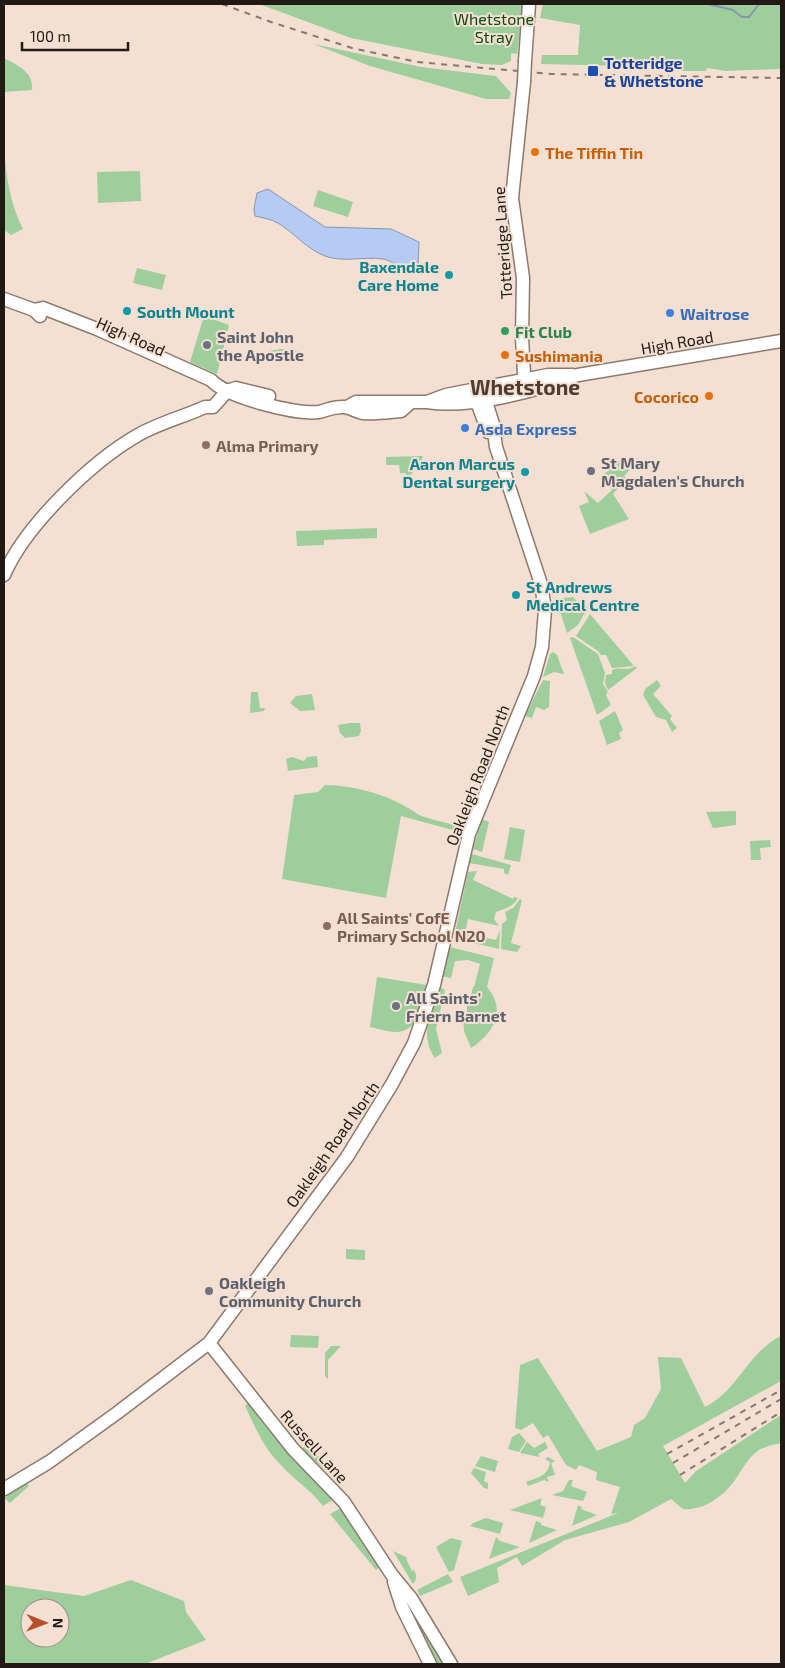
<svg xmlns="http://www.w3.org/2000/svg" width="785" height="1668" font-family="'Exo 2',sans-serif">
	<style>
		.green { fill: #9dce9c; fill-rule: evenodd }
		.water { fill: #b5cbf3; stroke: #8896b0 }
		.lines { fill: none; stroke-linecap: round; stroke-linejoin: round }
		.stream { stroke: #8896b0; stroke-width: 2 }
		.major-casing { stroke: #8c7a6d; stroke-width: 15 }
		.major { stroke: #fff; stroke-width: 12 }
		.rail { stroke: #84776e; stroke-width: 2; stroke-dasharray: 6 6; stroke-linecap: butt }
		.major-bridge-casing { stroke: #8c7a6d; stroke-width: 15; stroke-linecap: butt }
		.major-bridge { stroke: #fff; stroke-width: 12 }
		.transit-dot { fill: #1a4fb4; stroke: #f4e0d2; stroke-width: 2 }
		.food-dot { fill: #e8710a; stroke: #f4e0d2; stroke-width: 2 }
		.culture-dot { fill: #0f9aa8; stroke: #f4e0d2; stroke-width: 2 }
		.shop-dot { fill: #3f7fe0; stroke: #f4e0d2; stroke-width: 2 }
		.leisure-dot { fill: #2e9e5b; stroke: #f4e0d2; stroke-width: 2 }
		.worship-dot { fill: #6b7280; stroke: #f4e0d2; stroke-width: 2 }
		.education-dot { fill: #8d6e63; stroke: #f4e0d2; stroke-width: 2 }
		.labels { text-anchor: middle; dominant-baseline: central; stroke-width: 4; stroke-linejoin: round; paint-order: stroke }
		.park-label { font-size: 16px; fill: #0d4a11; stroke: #f4e0d2 }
		.transit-label { font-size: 16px; font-weight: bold; fill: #164399; stroke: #f4e0d2; text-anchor: start }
		.food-label { font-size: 16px; font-weight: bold; fill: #c56008; stroke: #f4e0d2; text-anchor: start }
		.street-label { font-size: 16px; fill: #201914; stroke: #f4e0d2 }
		.culture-label { font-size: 16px; font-weight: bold; fill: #0d838f; stroke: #f4e0d2; text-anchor: end }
		.shop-label { font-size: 16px; font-weight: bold; fill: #366cbe; stroke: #f4e0d2; text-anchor: start }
		.leisure-label { font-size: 16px; font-weight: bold; fill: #27864d; stroke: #f4e0d2; text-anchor: start }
		.worship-label { font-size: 16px; font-weight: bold; fill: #5b616d; stroke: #f4e0d2; text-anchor: start }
		.education-label { font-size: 16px; font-weight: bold; fill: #785e54; stroke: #f4e0d2; text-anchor: start }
		.district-label { font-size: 21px; font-weight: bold; fill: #4d3d32; stroke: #f4e0d2 }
	</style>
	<rect width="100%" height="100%" fill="#f4e0d2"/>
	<!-- green -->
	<path class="green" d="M 259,4 L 523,4 L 517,54 L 511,53 L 511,61 L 502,65 L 482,64 L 351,38 Z
		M 543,4 L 781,4 L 781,69 L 726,71 L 707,68 L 706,71 L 666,71 L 665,63 L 642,61 L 634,65 L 627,61 L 625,66 L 541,64 L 542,55 L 578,55 L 580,25 L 540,18 Z
		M 314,44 L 421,67 L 496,76 L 511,93 L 509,99 L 486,99 L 370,66 Z
		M 4,58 C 17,65 34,72 32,90 L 4,92 Z
		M 4,148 C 6,176 10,204 23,229 L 11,235 L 4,230 Z
		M 140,171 L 141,201 L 98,203 L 97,172 Z
		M 318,190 L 353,202 L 348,217 L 313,206 Z
		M 137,268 L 166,275 L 162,290 L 133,283 Z
		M 204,316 L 229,325 L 217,374 L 190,362 Z
		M 281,349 L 302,352 L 303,357 L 268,356 L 269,351 Z
		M 423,456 L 420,464 L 406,480 L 406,473 L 400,473 L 399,465 L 386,465 L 386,457 Z
		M 625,456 L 634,465 L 624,476 L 627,479 L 613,494 L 629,519 L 590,534 L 579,506 L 589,502 L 584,491 L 598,503 L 612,490 L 602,479 L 603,475 Z
		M 377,528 L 377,538 L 324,540 L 324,545 L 297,546 L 296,531 Z
		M 573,597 L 579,604 L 588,607 L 578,625 L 567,633 L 556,599 Z
		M 590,614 L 634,666 L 612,668 L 606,655 L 601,655 L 598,651 L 576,636 Z
		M 573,637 L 598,654 L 605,673 L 603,684 L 608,692 L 606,695 L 611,705 L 597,715 L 570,638 Z
		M 553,652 L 557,655 L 564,674 L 554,672 L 543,677 L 550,654 Z
		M 635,666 L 637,668 L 608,690 L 605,683 L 606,675 L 612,674 L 612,670 C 620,666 628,672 635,666 Z
		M 543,680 L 550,681 L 549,707 L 544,710 L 536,707 L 532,718 L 525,716 Z
		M 657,680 L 661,686 L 653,694 L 672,716 L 670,719 L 677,728 L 672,732 L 666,720 L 656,717 L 643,695 L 645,689 Z
		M 251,692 L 258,692 L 260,708 L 265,708 L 264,711 L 250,713 Z
		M 312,694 L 315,710 L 300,711 L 290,703 L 296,696 Z
		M 615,711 L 623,730 L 619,733 L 621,739 L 607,745 L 599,721 Z
		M 350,723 L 360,723 L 361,731 L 359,736 L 345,738 L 340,733 L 338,725 Z
		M 317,756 L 318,767 L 288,771 L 286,759 L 292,757 L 304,761 L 307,757 Z
		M 325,785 C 356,785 394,797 416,813 C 425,819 450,823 462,827 L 460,832 L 401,816 L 386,898 L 282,879 L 294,795 L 318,792 Z
		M 736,811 L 736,825 L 713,828 L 706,812 Z
		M 482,819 L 489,822 L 482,852 L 473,849 Z
		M 510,827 L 525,830 L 520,862 L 504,859 Z
		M 770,840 L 771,847 L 760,848 L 761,860 L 751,860 L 750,841 Z
		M 472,854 L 511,865 L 508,875 L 504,873 L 504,869 L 469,863 Z
		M 477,871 L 473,880 L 513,899 L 514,897 L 518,898 C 511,909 505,908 496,912 L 494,919 L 499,926 L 468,919 L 465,933 L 496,940 L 500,930 L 499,949 L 460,940 L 455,933 L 468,872 Z
		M 520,899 L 522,900 L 511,943 L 521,946 L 517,952 L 501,949 L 502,924 L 507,920 L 505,912 L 513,908 Z
		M 450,947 L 494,958 L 487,987 C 507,1010 494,1033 471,1048 L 464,1031 L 463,1013 L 467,1013 L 467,998 L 470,999 L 473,987 L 474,987 L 480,964 L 468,960 L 455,961 L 451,978 L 442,976 Z
		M 377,977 L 427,985 L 413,1024 C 402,1038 385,1030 370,1027 Z
		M 441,988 L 445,990 L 436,1029 L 442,1053 L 435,1058 C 419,1036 431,1013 437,989 Z
		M 346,1249 L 365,1250 L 365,1260 L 346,1259 Z
		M 291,1335 L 319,1336 L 318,1348 L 290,1347 Z
		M 781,1336 L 781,1381 L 663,1446 L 685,1483 L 696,1471 L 781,1415 L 781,1443 C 773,1445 766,1446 759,1450 C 748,1457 742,1470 735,1480 C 724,1496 703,1511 683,1509 L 671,1499 L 629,1522 L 565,1540 L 522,1566 L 517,1557 L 497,1568 L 499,1582 L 468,1596 L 460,1577 L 618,1513 L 611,1514 L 620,1487 L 596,1480 L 597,1472 L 579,1465 L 576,1470 L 566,1465 L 548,1435 L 543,1438 L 533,1423 L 521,1430 L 515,1428 L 520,1365 L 538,1358 L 597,1451 L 631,1437 L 634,1425 L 645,1418 L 661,1389 L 658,1357 L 681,1358 L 705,1407 C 738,1391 748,1352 781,1336 Z
		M 331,1346 L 341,1346 L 328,1360 L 328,1379 L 325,1376 L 325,1353 Z
		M 249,1402 L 336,1498 L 323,1506 C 310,1489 293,1479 279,1463 C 264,1448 254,1425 245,1406 Z
		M 519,1433 L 526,1441 L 519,1452 L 508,1449 L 512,1437 Z
		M 527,1442 L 534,1448 L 545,1442 L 548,1448 L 538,1454 L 540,1457 L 520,1453 Z
		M 306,1445 L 329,1466 L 325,1470 L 302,1449 Z
		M 481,1456 L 498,1461 L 495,1472 L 475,1466 Z
		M 548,1457 L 555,1461 L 551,1463 L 555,1475 L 547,1477 L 549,1482 L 544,1480 L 528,1486 L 526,1482 C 539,1477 548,1476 550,1462 L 545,1459 Z
		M 474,1468 L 486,1472 L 484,1481 L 488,1483 L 488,1489 L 484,1488 L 471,1473 Z
		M 569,1480 L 573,1480 L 571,1486 L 587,1492 L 583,1501 L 552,1495 L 563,1491 Z
		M 26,1482 L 29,1486 L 10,1503 L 4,1498 Z
		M 542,1498 L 540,1505 L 546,1507 L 543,1518 L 510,1510 Z
		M 578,1505 L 582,1507 L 581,1509 L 597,1515 L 572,1526 Z
		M 343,1507 L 380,1567 L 376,1570 L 330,1514 Z
		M 486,1518 L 503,1523 L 500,1534 L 470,1526 L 473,1523 Z
		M 536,1521 L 541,1523 L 541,1525 L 557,1530 L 529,1543 Z
		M 496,1537 L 500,1541 L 520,1547 L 489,1559 Z
		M 451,1538 L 462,1541 L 454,1570 L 449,1572 L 436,1547 Z
		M 393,1551 L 408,1558 L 406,1559 L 412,1571 L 414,1570 C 417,1575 417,1579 413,1584 Z
		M 448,1574 L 453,1582 L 420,1596 L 417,1590 Z
		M 131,1580 L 184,1601 L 186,1612 L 206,1640 L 145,1664 L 4,1664 L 4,1649 L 6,1651 L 4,1648 L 4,1585 L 84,1596 ZM 30,1608 L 60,1608 L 60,1638 L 30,1638 Z
		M 412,1604 L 448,1664 L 437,1664 L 406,1606 Z"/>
	<!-- water -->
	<path class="water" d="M 268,189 L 325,227 L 391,229 L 419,242 L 418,265 C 406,276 395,261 383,259 C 363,256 344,263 325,256 C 308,250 293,232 278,223 C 271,219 263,218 255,216 L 254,209 L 257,193 Z"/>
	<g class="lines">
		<!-- stream -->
		<path class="stream" d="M 708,4 L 733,10 L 742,17 L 749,17 L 759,4"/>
		<defs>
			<path id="major" d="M 525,61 L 529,4
				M 524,82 L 512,198 L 523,278 L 522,338 L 525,391
				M 4,299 L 34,310 L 40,316
				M 34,310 L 43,308 L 97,329 L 211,380 C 226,397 296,415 319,412 C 328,410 333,406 345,407 C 351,408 357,412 363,413 C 375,414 389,412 401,411 L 409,404
				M 230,390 L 236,388 L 269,396
				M 474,394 L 488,432
				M 427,402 C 470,409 537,391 578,375 L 781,341
				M 347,407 L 356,402 L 427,402 L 446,395 L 548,375 L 573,375
				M 4,575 C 25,526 91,462 138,435 C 159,423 183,417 205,407 L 213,407 L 228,390
				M 209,1343 L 293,1449 L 344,1502 L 392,1575 L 411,1598 L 451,1664
				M 4,1489 L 49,1462 L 117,1413 L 209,1343 L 347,1157 L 392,1084 L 414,1043 L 434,985 L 469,834 L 534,676 L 542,647 L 545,610 L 541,584 L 496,447 L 493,424 L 482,389
				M 394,1582 L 402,1607 L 430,1664"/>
		</defs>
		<!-- major casing -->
		<use href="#major" class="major-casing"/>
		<!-- major -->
		<use href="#major" class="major"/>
		<!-- rail -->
		<path class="rail" d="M 222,4 L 271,22 L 352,48 L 417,62 L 551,74 L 781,78
			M 667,1454 L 781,1390
			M 673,1463 L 781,1399
			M 680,1475 L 781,1412"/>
		<defs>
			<path id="major-bridge" d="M 524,82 L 525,61"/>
		</defs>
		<!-- major-bridge casing -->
		<use href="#major-bridge" class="major-bridge-casing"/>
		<!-- major-bridge -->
		<use href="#major-bridge" class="major-bridge"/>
	</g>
	<!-- markers -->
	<rect class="transit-dot" x="587" y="65" width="12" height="12" rx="2.5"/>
	<g class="food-dot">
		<circle cx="535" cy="152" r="5"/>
		<circle cx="505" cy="355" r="5"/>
		<circle cx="709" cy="396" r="5"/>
	</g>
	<g class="culture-dot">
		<circle cx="449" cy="275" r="5"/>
		<circle cx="127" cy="311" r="5"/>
		<circle cx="525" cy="472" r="5"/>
		<circle cx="516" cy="595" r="5"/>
	</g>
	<g class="shop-dot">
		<circle cx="670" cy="313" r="5"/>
		<circle cx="465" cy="428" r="5"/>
	</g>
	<circle class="leisure-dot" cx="505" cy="331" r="5"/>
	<g class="worship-dot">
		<circle cx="207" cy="345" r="5"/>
		<circle cx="591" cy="471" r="5"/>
		<circle cx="396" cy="1006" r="5"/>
		<circle cx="209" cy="1291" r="5"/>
	</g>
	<g class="education-dot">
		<circle cx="206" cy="445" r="5"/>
		<circle cx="327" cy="926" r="5"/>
	</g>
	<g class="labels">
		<!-- park labels -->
		<g class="park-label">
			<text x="494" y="18">Whetstone<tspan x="494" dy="18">Stray</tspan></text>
		</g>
		<!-- transit labels -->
		<g class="transit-label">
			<text x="604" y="62">Totteridge<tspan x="604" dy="18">&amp; Whetstone</tspan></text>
		</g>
		<!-- food labels -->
		<g class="food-label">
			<text x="545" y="152">The Tiffin Tin</text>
			<text x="515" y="355">Sushimania</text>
			<text x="699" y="396" text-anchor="end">Cocorico</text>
		</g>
		<!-- street labels -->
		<g class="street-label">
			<text transform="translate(502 243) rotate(-94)">Totteridge Lane</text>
			<text transform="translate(131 336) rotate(24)">High Road</text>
			<text transform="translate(677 342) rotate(-10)">High Road</text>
			<text transform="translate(477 775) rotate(-69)">Oakleigh Road North</text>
			<text transform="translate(332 1144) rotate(-55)">Oakleigh Road North</text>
			<text transform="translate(315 1446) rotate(48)">Russell Lane</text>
		</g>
		<!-- culture labels -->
		<g class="culture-label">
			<text x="439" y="266">Baxendale<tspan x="439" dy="18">Care Home</tspan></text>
			<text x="137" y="311" text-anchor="start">South Mount</text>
			<text x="515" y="463">Aaron Marcus<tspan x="515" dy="18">Dental surgery</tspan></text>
			<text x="526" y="586" text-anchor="start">St Andrews<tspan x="526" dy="18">Medical Centre</tspan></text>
		</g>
		<!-- shop labels -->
		<g class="shop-label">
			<text x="680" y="313">Waitrose</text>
			<text x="475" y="428">Asda Express</text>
		</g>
		<!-- leisure labels -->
		<g class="leisure-label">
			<text x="515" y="331">Fit Club</text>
		</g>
		<!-- worship labels -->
		<g class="worship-label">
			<text x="217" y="336">Saint John<tspan x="217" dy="18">the Apostle</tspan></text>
			<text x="601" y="462">St Mary<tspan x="601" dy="18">Magdalen's Church</tspan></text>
			<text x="406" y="997">All Saints'<tspan x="406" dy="18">Friern Barnet</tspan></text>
			<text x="219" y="1282">Oakleigh<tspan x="219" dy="18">Community Church</tspan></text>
		</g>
		<!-- education labels -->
		<g class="education-label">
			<text x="216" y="445">Alma Primary</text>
			<text x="337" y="917">All Saints' CofE<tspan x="337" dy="18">Primary School N20</tspan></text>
		</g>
		<!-- district labels -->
		<g class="district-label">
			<text x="525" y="386">Whetstone</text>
		</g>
	</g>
	<!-- border -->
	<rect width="785" height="1668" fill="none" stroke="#201914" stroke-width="10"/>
	<!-- north arrow -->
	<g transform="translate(45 1623) rotate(91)"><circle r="24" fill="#f4e0d2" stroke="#9f9086"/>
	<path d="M0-4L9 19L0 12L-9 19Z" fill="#b75028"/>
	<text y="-8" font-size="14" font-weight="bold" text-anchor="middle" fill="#201914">N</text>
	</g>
	<!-- scale -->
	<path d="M22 42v8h106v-8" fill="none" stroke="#201914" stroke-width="2.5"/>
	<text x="30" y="42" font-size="15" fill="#201914" stroke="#f4e0d2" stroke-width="4" paint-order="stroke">100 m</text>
</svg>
